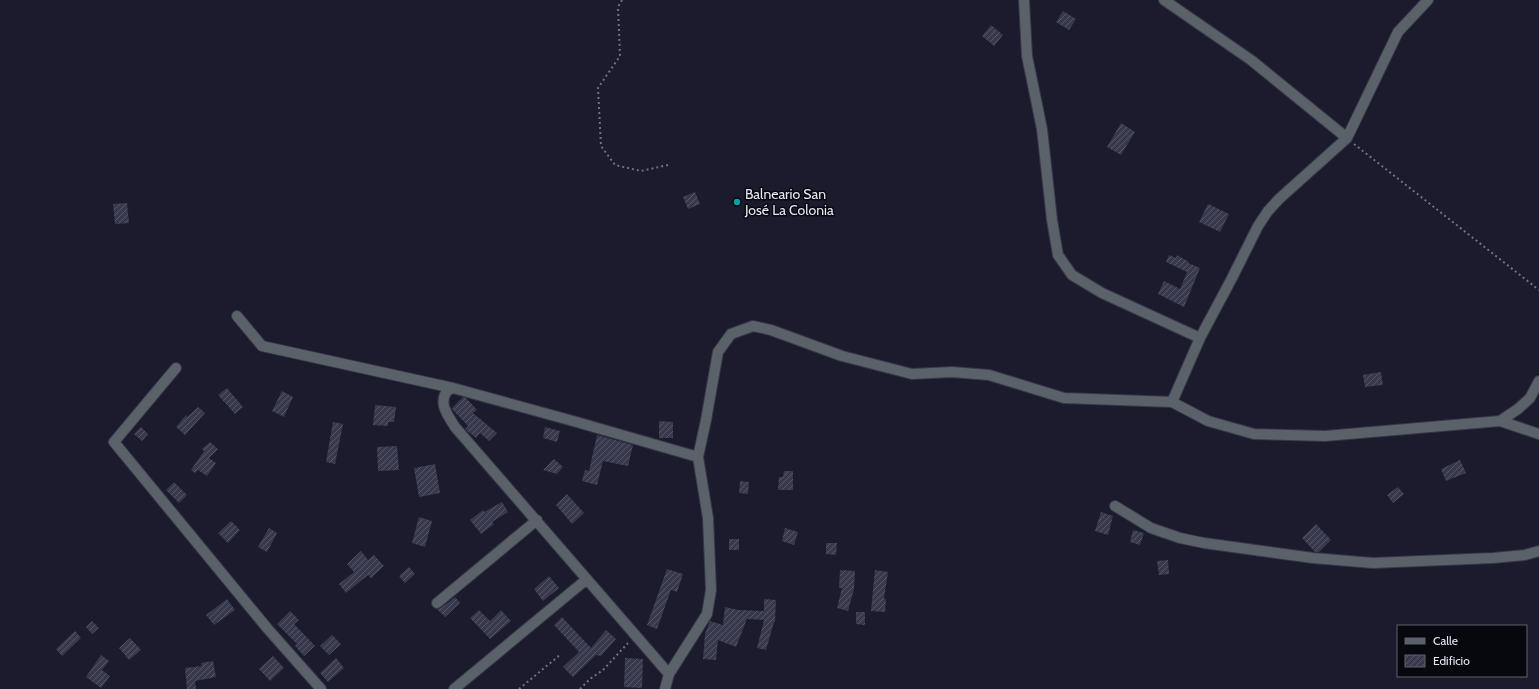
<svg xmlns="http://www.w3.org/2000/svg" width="1539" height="689" font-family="Cabin,sans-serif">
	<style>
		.building { fill: url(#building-hatch) }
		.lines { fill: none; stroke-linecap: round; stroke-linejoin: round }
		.minor-casing { stroke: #373849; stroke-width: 12 }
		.path { stroke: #717181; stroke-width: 2; stroke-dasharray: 2 3; stroke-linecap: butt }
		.minor { stroke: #5b6169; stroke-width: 10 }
		.culture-dot { fill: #0f9aa8; stroke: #07070e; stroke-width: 1.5 }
		.labels { text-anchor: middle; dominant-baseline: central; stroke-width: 3; stroke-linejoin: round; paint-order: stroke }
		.poi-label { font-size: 14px; fill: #e6e7f4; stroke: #07070e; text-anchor: start }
	</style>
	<defs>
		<pattern id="building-hatch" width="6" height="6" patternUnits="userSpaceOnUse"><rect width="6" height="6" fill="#38394c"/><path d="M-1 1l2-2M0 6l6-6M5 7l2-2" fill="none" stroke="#555666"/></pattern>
	</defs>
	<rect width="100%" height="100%" fill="#1b1b2d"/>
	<!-- building -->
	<path class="building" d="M 1063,11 L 1076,19 L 1069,30 L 1056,22 Z
		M 991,25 L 1003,35 L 994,46 L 982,36 Z
		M 1121,123 L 1135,132 L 1121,155 L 1107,147 Z
		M 695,192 L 700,204 L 688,209 L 683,197 Z
		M 127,203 L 129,223 L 115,224 L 113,204 Z
		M 1208,204 L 1229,214 L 1220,232 L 1199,222 Z
		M 1169,255 L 1176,258 L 1177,255 L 1189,262 L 1188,263 L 1200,268 L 1184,307 L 1158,294 L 1164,281 L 1180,289 L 1187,272 L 1166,262 Z
		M 1381,372 L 1383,385 L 1365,387 L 1363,375 Z
		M 227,388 L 243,407 L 235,414 L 218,395 Z
		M 282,391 L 293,397 L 284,417 L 272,411 Z
		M 463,397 L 466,398 L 477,410 L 473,413 L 497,433 L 489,441 L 480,433 L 476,438 L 465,429 L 468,426 L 452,409 L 452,408 Z
		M 375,405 L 396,407 L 394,422 L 388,422 L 388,426 L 373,425 Z
		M 198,407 L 205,413 L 185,435 L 176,427 L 186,415 L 187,417 Z
		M 659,421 L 673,422 L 673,438 L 659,438 Z
		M 333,422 L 343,424 L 335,464 L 326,462 Z
		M 141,427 L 148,434 L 142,441 L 134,434 Z
		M 545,427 L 560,431 L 557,442 L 543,438 Z
		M 597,435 L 633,445 L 628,466 L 603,461 L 597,485 L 582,481 L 585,470 L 589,471 Z
		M 210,442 L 218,449 L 209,458 L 216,463 L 207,476 L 198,470 L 195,473 L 191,470 L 204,451 L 202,449 Z
		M 397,446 L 399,470 L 378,471 L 377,447 Z
		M 554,459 L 563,467 L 557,474 L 543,470 Z
		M 1460,460 L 1466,473 L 1446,481 L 1441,469 Z
		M 435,464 L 440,493 L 419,497 L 414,468 Z
		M 784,471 L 793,471 L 793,490 L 778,490 L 779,477 L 783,477 Z
		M 740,481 L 749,482 L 748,494 L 739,493 Z
		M 174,482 L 187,495 L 179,503 L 166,490 Z
		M 1398,487 L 1404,494 L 1393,503 L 1387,495 Z
		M 567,494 L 584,513 L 572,524 L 556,505 Z
		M 502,502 L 508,512 L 492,522 L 494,524 L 481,534 L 470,520 L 483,510 L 484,512 Z
		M 1101,512 L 1113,516 L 1108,535 L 1095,531 Z
		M 419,517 L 432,521 L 425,547 L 412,543 Z
		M 231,521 L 240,530 L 228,543 L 218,533 Z
		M 1316,524 L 1331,540 L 1319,552 L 1315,552 L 1302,538 Z
		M 269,528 L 277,533 L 267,552 L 258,547 Z
		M 785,528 L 798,532 L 794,545 L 782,541 Z
		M 1133,530 L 1144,533 L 1140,545 L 1130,542 Z
		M 729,539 L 739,539 L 739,550 L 729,550 Z
		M 826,543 L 837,543 L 836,555 L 826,554 Z
		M 361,551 L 368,560 L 374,555 L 384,566 L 371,578 L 368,575 L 346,593 L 339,584 L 354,572 L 347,564 Z
		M 1168,560 L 1169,574 L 1159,575 L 1157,561 Z
		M 409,567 L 415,574 L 405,583 L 399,576 Z
		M 667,569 L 683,574 L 677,592 L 671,590 L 657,629 L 647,625 Z
		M 840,570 L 855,571 L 854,589 L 848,611 L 837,608 L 842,588 L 839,588 Z
		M 875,570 L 888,572 L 884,599 L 886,599 L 885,612 L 871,611 Z
		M 549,576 L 559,588 L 543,601 L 534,589 Z
		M 455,597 L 460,603 L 445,617 L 437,609 L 441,608 Z
		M 227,599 L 235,610 L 214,625 L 206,615 Z
		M 764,599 L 776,600 L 775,622 L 774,622 L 766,650 L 757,648 L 764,620 L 747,619 L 736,647 L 718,640 L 716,660 L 703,659 L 705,634 L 710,621 L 723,625 L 725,607 L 739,610 L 764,611 Z
		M 479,610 L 490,621 L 501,610 L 511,621 L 490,639 L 470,618 Z
		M 290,611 L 299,620 L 294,624 L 315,646 L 304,656 L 295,646 L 297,644 L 277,624 Z
		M 856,612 L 865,612 L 865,625 L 856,624 Z
		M 562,617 L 591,648 L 606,630 L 616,639 L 601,656 L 596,655 L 573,677 L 563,667 L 579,652 L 554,625 Z
		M 92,621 L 99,628 L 92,634 L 86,627 Z
		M 75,631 L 81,638 L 62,656 L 56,649 Z
		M 332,635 L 341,644 L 329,655 L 320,646 Z
		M 130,638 L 141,650 L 129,660 L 119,648 Z
		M 101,655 L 109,661 L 102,670 L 110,676 L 101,688 L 86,677 Z
		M 273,656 L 284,668 L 270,681 L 259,669 Z
		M 336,658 L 344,668 L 328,682 L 320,673 Z
		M 625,658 L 643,659 L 642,688 L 624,687 Z
		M 213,661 L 216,677 L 195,681 L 196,689 L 187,689 L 185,668 L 202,666 L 201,663 Z"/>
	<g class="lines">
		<defs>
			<path id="minor" d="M 1024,0 L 1027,56 L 1042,129 L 1052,220 L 1058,255 L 1072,275 L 1102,293 L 1200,338
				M 1164,0 L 1251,60 L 1347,138
				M 237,316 L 262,346 L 453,388 L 573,421 L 698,457
				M 176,368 L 114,442 L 267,628 L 321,689
				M 453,388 L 447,391 C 438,404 448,415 455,427 L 669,674
				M 1172,402 L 1208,421 L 1254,434 L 1325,436 L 1500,421 L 1539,434
				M 1500,421 L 1518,409 L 1530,398 L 1539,381
				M 1115,506 L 1151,528 L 1180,538 L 1204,543 L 1313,558 L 1373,563 L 1493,558 L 1525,555 L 1539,551
				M 437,603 L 537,520
				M 454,689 L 587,579
				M 665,689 L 669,674 L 707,614 L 711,590 L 708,518 L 698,457 L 706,420 L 718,352 L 731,334 L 753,326 L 771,330 L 842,356 L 912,374 L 952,372 L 989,375 L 1064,398 L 1172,402 L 1200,338 L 1232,278 L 1258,226 L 1268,211 L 1279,199 L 1347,138 L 1398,32 L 1428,0"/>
		</defs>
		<!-- minor casing -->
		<use href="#minor" class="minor-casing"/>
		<!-- path -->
		<path class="path" d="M 622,0 L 618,7 L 620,56 L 598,88 L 601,146 L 615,165 L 641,171 L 668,165
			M 1354,144 L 1539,290
			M 519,689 L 561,654
			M 580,689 L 590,679 L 603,670 L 628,643"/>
		<!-- minor -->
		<use href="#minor" class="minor"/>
	</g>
	<!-- markers -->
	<circle class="culture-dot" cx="737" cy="202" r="4"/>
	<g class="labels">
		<!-- poi labels -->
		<g class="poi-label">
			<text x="745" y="194">Balneario San<tspan x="745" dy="16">José La Colonia</tspan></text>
		</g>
	</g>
	<!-- legend -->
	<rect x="1397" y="625" width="130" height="52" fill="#07070e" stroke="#60616a"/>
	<rect x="1405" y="638" width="20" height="6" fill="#5b6169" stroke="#60616a"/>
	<text x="1433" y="645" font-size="12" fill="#e6e7f4">Calle</text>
	<rect x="1405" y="655" width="20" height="12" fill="url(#building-hatch)" stroke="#60616a"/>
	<text x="1433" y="665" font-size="12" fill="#e6e7f4">Edificio</text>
</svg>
